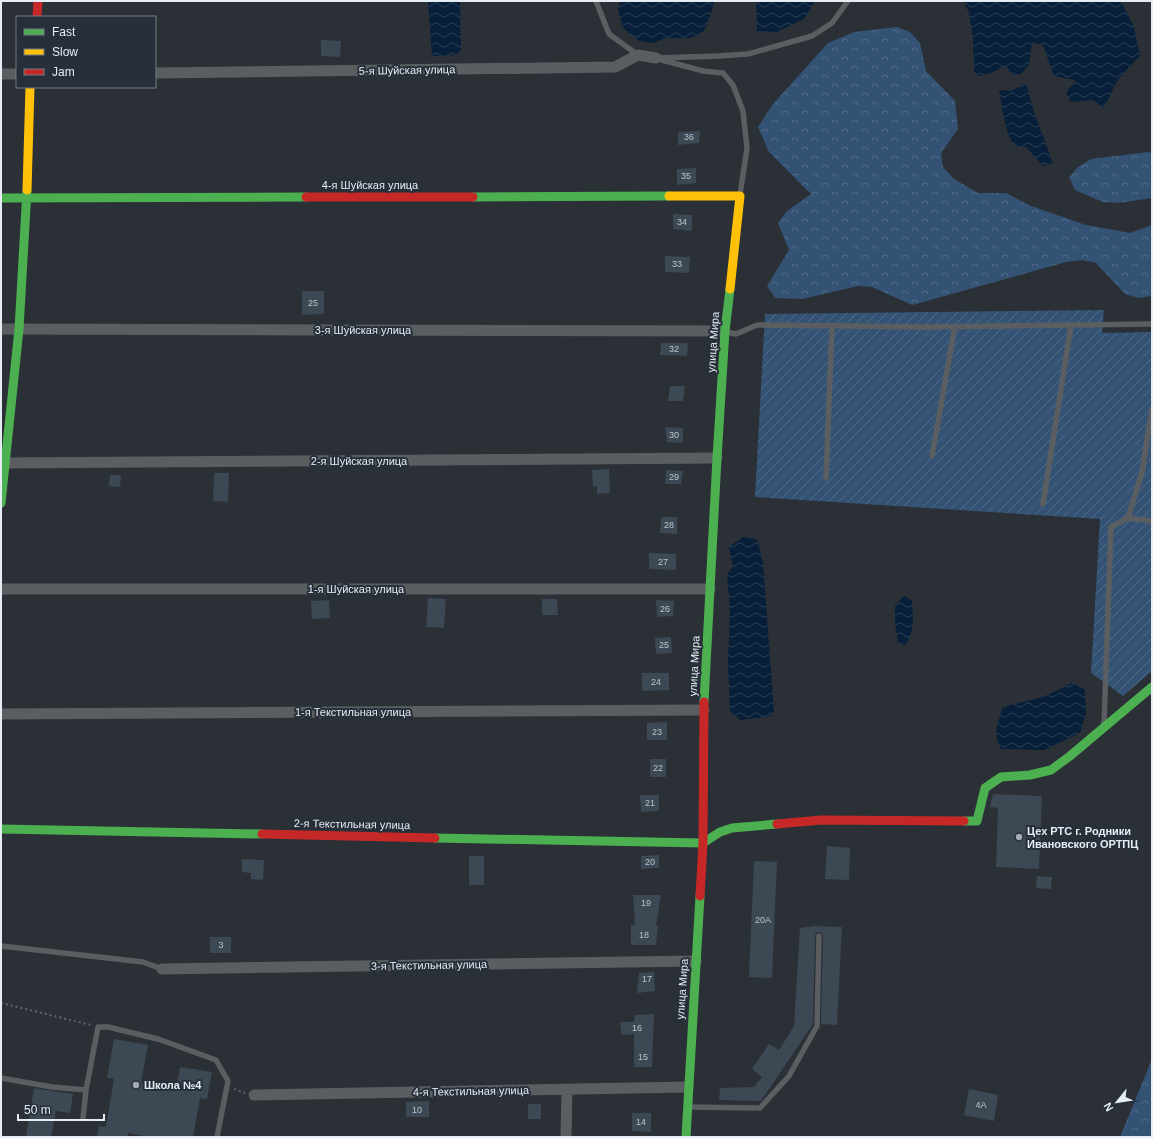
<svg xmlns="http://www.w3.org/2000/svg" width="1153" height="1138" font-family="Helvetica,sans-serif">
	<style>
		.forest { fill: url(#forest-crowns) }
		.garden { fill: url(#garden-furrows) }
		.water { fill: url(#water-waves) }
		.building { fill: #3c4854 }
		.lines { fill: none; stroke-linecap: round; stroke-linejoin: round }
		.path { stroke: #626567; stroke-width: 2; stroke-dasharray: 2 3; stroke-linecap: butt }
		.lane { stroke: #5b5e60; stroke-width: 5.5 }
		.street { stroke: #5b5e60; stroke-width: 11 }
		.fast { stroke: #4caf50; stroke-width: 9 }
		.slow { stroke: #ffc107; stroke-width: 9 }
		.jam { stroke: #c62828; stroke-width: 9 }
		.poi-dot { fill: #a4aab1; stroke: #262f3a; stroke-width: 1.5 }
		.labels { text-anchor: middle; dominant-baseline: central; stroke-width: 4; stroke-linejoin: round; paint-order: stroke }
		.number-label { font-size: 9px; fill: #bcc3cb }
		.street-label { font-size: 11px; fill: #e6ecf3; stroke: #262f3a }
		.poi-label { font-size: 11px; font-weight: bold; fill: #e6ecf3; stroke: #262f3a; text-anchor: start }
	</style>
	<defs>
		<pattern id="forest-crowns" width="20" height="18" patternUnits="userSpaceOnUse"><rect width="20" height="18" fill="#345274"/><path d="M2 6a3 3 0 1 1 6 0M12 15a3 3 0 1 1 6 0" fill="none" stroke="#516b88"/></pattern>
		<pattern id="garden-furrows" width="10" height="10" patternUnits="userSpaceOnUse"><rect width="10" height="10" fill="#345274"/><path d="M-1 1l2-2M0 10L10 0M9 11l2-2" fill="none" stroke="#516b88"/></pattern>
		<pattern id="water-waves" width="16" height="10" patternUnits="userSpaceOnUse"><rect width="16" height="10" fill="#071f38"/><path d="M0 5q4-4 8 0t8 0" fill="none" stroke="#2b4055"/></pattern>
	</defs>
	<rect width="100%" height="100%" fill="#2a3036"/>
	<!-- forest -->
	<path class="forest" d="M 897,27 L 910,32 L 920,43 L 926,71 L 955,101 L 958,129 L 941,153 L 943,167 L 954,179 L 978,193 L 1006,193 L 1031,206 L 1086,225 L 1130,233 L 1152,225 L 1152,296 L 1138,298 L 1125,294 L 1096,263 L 1082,260 L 1066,262 L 912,305 L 872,287 L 858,286 L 802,299 L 775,298 L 767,286 L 789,250 L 778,223 L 787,211 L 811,194 L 769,152 L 758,127 L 773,104 L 828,43 L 854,32 Z
		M 1148,152 L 1152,153 L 1152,198 L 1118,203 L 1103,202 L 1075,190 L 1069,177 L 1078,167 L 1091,159 Z
		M 1152,1059 L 1152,1137 L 1120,1137 Z"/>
	<!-- garden -->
	<path class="garden" d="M 1104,310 L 1102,333 L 1152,332 L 1152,671 L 1123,696 L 1091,673 L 1100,519 L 755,497 L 765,314 Z"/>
	<!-- water -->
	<path class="water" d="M 428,1 L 460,1 L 461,50 L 456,55 L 432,56 Z
		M 620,1 L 713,1 L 714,5 L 704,31 L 691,38 L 664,38 L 654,43 L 639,41 L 623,28 L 618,9 Z
		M 756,1 L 815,1 L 804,19 L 777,32 L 757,31 Z
		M 965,1 L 1121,1 L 1134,27 L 1140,56 L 1118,79 L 1104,108 L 1093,100 L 1071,102 L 1066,93 L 1075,80 L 1054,76 L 1043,45 L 1032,42 L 1029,65 L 1021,74 L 1013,75 L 1006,66 L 990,73 L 980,76 L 974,72 L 973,39 L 969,12 L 965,5 Z
		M 1026,83 L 1035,115 L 1053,163 L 1043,166 L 1026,147 L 1016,147 C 1005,136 1002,106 999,90 L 1011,91 Z
		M 743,537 L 757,539 L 763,562 L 774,713 L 767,717 L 740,720 L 730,711 L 728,664 L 730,610 L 727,574 L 733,567 L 729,547 Z
		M 904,596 L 912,600 C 913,617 915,631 905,646 L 898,643 L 895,624 L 895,605 Z
		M 1072,683 L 1085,690 L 1086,713 L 1080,733 L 1044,750 L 1001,749 C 992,734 998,723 1003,707 L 1043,697 Z"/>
	<!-- building -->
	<path class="building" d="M 321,40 L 341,41 L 340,57 L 321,56 Z
		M 700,131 L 699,143 L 678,145 L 678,132 Z
		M 696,168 L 696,183 L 677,185 L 677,169 Z
		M 673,214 L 692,215 L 692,231 L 673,229 Z
		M 665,256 L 690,257 L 689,273 L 665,272 Z
		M 302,291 L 324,291 L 324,314 L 302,315 Z
		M 661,343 L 688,343 L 687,356 L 660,355 Z
		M 670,386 L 685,386 L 683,401 L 668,401 Z
		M 665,427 L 683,428 L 683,443 L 667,442 Z
		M 609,469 L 610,493 L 597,494 L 597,486 L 593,487 L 592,470 Z
		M 666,470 L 683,471 L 681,484 L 665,484 Z
		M 214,473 L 229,473 L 228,502 L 213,501 Z
		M 110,475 L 121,475 L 120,487 L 109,486 Z
		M 661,517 L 677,517 L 677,534 L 660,533 Z
		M 649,553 L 676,554 L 676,570 L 649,569 Z
		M 428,598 L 446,599 L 444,628 L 426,627 Z
		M 542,599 L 557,599 L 558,615 L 542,615 Z
		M 329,600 L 330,618 L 312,619 L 311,601 Z
		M 656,600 L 674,601 L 673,616 L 657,617 Z
		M 671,637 L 672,653 L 656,654 L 655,638 Z
		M 642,673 L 669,673 L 669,690 L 642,691 Z
		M 667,722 L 667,740 L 647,740 L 647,723 Z
		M 650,759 L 666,759 L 666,777 L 650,777 Z
		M 993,794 L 1042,796 L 1039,869 L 996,867 L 998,808 L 990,807 Z
		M 640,795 L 659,795 L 659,811 L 641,812 Z
		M 827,846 L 850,848 L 849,880 L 825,879 Z
		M 659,855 L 659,868 L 641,869 L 641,856 Z
		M 469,856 L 484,856 L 484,885 L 469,885 Z
		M 242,859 L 264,860 L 263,880 L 251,879 L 251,873 L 242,872 Z
		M 754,861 L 777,862 L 772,978 L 749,977 Z
		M 1037,876 L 1052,877 L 1051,889 L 1036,888 Z
		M 633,895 L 661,895 L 656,926 L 658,926 L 656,945 L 631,945 L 631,925 L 635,925 Z
		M 815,926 L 842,927 L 837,1025 L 821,1024 L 823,936 L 822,933 L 819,932 L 816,933 L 815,936 L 813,1024 L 761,1101 L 719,1100 L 720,1088 L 754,1087 L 762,1077 L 752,1069 L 769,1044 L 779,1050 L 794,1026 L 800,928 Z
		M 210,937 L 231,937 L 231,953 L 210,953 Z
		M 654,972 L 655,991 L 637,993 L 639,973 Z
		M 654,1014 L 652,1067 L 634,1067 L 634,1034 L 622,1035 L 620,1022 L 634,1022 L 635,1015 Z
		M 114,1039 L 148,1045 L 141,1082 L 176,1089 L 180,1067 L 212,1072 L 207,1099 L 200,1098 L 193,1137 L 148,1137 L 128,1133 L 128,1137 L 97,1137 L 99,1126 L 106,1127 L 114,1079 L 107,1078 Z
		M 34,1088 L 73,1094 L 70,1113 L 56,1111 L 51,1137 L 26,1137 Z
		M 969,1089 L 998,1095 L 994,1121 L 964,1115 Z
		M 429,1101 L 429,1117 L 406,1117 L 406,1102 Z
		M 528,1104 L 541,1104 L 541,1119 L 528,1119 Z
		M 632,1113 L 651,1113 L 651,1132 L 632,1131 Z"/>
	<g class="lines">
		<!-- path -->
		<path class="path" d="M 1,1003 L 91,1025
			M 234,1089 L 245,1093"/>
		<!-- lane -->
		<path class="lane" d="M 596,1 L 609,34 L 638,55
			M 656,58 L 719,56 L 748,54 L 812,36 L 832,23 L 848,1
			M 662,60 L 703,71 L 723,73 L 733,85 L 743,111 L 747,148 L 740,195
			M 726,332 L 736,334 L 757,325 L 928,327 L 1152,324
			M 932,456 L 955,326
			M 826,478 L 832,326
			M 1043,504 L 1071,325
			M 1128,518 L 1152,521
			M 1104,724 L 1111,527 L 1128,518 L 1142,472 L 1152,409
			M 1,946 L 143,962 L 162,969
			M 1,1078 L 52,1087 L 86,1090
			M 688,1107 L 760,1108 L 789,1076 L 817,1026 L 819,936
			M 83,1118 L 86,1090 L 98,1027 L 108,1027 L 158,1039 L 216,1060 L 228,1081 L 217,1137"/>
		<!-- street -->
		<path class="street" d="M 155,73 L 615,67 L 638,55 L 656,58
			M 1,74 L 17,74
			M 1,329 L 725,331
			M 1,463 L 717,458
			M 1,589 L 710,589
			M 1,714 L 704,710
			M 162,969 L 696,961
			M 254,1095 L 688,1087
			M 566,1137 L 567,1089"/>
		<!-- fast -->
		<path class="fast" d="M 473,197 L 669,196
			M 1,198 L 306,197
			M 1,503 L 19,329 L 27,190
			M 704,702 L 717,458 L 725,331 L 730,289
			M 964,821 L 977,821 L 985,788 L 1001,777 L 1030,775 L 1051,770 L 1070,756 L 1152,687
			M 1,829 L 262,834
			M 435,838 L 703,843 L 720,832 L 732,828 L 777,824
			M 686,1137 L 700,896"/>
		<!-- slow -->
		<path class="slow" d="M 27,190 L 30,87
			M 669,196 L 740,196 L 730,289"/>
		<!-- jam -->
		<path class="jam" d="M 37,17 L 38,1
			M 306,197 L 473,197
			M 777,824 L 821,820 L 964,821
			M 262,834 L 435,838
			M 700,896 L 703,843 L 704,702"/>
	</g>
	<!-- markers -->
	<g class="poi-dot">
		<circle cx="1019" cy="837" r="4"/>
		<circle cx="136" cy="1085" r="4"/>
	</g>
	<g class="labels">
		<!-- number labels -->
		<g class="number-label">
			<text x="689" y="137">36</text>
			<text x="686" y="176">35</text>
			<text x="682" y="222">34</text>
			<text x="677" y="264">33</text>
			<text x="313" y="303">25</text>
			<text x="674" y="349">32</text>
			<text x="674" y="435">30</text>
			<text x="674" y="477">29</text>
			<text x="669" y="525">28</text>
			<text x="663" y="562">27</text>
			<text x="665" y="609">26</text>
			<text x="664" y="645">25</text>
			<text x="656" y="682">24</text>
			<text x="657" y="732">23</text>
			<text x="658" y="768">22</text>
			<text x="650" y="803">21</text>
			<text x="650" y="862">20</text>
			<text x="646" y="903">19</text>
			<text x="763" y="920">20А</text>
			<text x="644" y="935">18</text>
			<text x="221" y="945">3</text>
			<text x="647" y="979">17</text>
			<text x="637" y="1028">16</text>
			<text x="643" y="1057">15</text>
			<text x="981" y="1105">4А</text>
			<text x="417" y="1110">10</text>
			<text x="641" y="1122">14</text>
		</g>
		<!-- street labels -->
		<g class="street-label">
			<text transform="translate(407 70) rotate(-1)">5-я Шуйская улица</text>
			<text x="370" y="185">4-я Шуйская улица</text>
			<text x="363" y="330">3-я Шуйская улица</text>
			<text transform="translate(713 342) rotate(-86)">улица Мира</text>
			<text x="359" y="461">2-я Шуйская улица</text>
			<text x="356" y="589">1-я Шуйская улица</text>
			<text transform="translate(694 666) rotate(-87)">улица Мира</text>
			<text x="353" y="712">1-я Текстильная улица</text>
			<text transform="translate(352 824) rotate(1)">2-я Текстильная улица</text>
			<text transform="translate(429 965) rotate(-1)">3-я Текстильная улица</text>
			<text transform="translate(682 989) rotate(-86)">улица Мира</text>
			<text transform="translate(471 1091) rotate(-1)">4-я Текстильная улица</text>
		</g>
		<!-- poi labels -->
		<g class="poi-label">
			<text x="1027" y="831">Цех РТС г. Родники<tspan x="1027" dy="13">Ивановского ОРТПЦ</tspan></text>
			<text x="144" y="1085">Школа №4</text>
		</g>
	</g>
	<!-- border -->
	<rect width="1153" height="1138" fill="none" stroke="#e6ecf3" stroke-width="4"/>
	<!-- legend -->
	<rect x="16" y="16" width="140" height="72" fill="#262f3a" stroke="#737b84"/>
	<rect x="24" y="29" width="20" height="6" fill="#4caf50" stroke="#737b84"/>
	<text x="52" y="36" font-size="12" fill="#e6ecf3">Fast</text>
	<rect x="24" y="49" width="20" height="6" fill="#ffc107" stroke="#737b84"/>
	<text x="52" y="56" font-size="12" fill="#e6ecf3">Slow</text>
	<rect x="24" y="69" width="20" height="6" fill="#c62828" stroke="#737b84"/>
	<text x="52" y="76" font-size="12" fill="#e6ecf3">Jam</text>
	<!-- north arrow -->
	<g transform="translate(1117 1102) rotate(240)" stroke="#262f3a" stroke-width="3" paint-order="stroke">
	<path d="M0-3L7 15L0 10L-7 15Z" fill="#e6ecf3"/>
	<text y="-6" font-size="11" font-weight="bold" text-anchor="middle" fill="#e6ecf3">N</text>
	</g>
	<!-- scale -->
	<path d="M18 1114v6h86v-6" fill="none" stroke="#e6ecf3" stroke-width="2"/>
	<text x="24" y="1114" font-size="12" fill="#e6ecf3" stroke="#262f3a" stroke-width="3" paint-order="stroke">50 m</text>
</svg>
